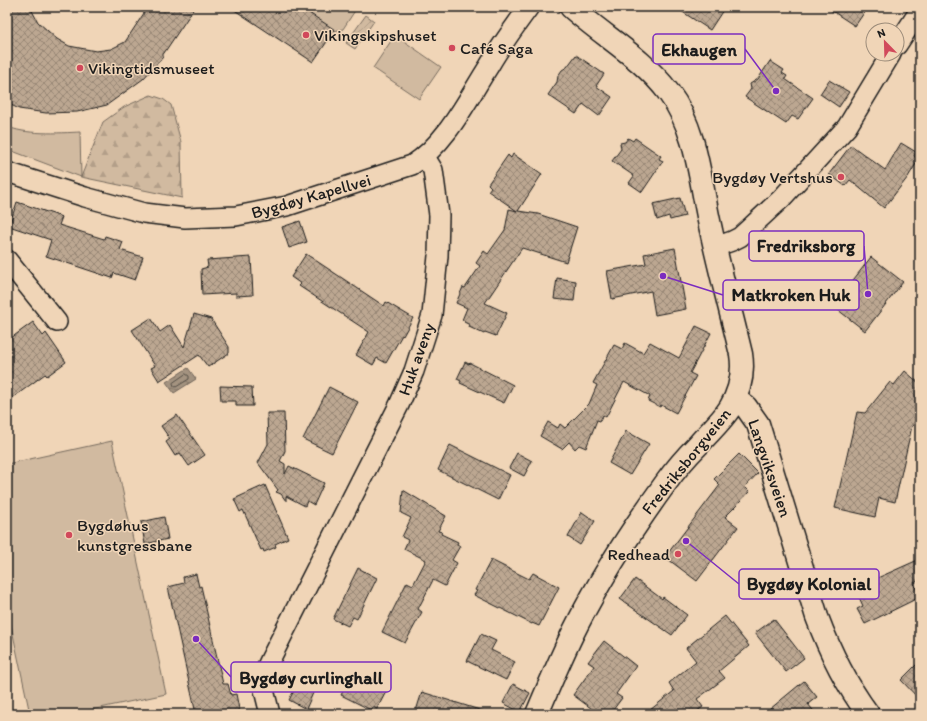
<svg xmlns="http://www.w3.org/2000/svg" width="927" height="721" font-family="Itim,sans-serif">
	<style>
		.grass { fill: #d1baa0; stroke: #766b5e }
		.forest { fill: url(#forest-firs); stroke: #766b5e }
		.garden { fill: url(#garden-furrows); stroke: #766b5e }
		.water { fill: url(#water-ripples); stroke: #6e6358 }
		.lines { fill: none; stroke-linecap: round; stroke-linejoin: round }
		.shore { stroke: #524c44; stroke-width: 1 }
		.building { fill: url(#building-cross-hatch); stroke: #1c1c1c }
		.street-casing { stroke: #1c1c1c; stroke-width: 22 }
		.secondary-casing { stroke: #1c1c1c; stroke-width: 25 }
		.street { stroke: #f0d5b7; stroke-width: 19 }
		.secondary { stroke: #f0d5b7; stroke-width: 22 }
		.poi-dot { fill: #d1495b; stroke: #f0d5b7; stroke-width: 1.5 }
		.labels { text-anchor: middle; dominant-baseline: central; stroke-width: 3; stroke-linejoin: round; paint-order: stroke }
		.poi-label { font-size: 17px; fill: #1c1c1c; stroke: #f0d5b7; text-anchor: start }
		.street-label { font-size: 17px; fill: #1c1c1c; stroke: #f0d5b7 }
		.leader { fill: none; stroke: #7b2cbf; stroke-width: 1.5 }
		.callout-dot { fill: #7b2cbf; stroke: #f0d5b7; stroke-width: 1.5 }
		.callout { fill: #f0d5b7; stroke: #7b2cbf; stroke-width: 1.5 }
		.callout-label { font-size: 18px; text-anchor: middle; font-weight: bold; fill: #1c1c1c }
	</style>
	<defs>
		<pattern id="forest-firs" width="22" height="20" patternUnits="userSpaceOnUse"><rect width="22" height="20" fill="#d1baa0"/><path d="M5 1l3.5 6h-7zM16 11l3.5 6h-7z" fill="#b39f89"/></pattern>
		<pattern id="garden-furrows" width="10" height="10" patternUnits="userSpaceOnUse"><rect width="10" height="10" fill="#d1baa0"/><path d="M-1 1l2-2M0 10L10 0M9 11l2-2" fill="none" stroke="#b39f89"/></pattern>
		<pattern id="water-ripples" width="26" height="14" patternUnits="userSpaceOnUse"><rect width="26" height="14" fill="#a49380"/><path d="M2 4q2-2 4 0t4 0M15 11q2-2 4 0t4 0" fill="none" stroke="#857768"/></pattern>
		<pattern id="building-cross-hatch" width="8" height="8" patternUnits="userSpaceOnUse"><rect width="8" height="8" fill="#bca791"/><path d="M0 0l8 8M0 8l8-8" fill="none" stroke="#988776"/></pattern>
	</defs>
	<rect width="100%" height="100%" fill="#f0d5b7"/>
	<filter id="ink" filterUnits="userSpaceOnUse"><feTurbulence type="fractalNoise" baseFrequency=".025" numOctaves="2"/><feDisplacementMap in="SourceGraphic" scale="8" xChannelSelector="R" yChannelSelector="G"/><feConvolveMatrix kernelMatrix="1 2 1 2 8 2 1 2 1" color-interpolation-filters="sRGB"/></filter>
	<g filter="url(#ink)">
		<!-- grass -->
		<path class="grass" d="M 298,7 L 353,7 L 356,9 L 343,29 L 334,31 Z
			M 395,35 L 441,67 L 419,99 L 373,68 Z
			M 7,126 C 22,135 61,133 80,132 L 81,177 L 7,149 Z
			M 112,441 L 166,694 L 72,714 L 30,714 L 7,606 L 7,464 Z"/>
		<!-- forest -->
		<path class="forest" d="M 151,95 L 163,99 L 171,105 L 181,142 L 182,198 L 81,177 L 103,122 L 124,107 Z"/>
		<!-- garden -->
		<path class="garden" d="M 366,15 L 374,21 L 355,49 L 346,43 Z"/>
		<!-- water -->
		<path class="water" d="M 188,368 L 196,379 L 174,393 L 166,382 Z"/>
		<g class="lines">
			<!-- shore -->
			<path class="shore" d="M 186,374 L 189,376 L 189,379 L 176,387 L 174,386 L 173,383 Z"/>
		</g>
		<!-- building -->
		<path class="building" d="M 7,7 L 30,7 L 38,22 L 57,39 L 69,46 L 96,51 L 111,49 L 125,42 L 148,7 L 195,7 L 162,56 L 164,56 L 143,79 L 107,105 L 77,112 L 46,113 L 19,109 L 7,103 Z
			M 230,7 L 293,7 L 301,12 L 303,9 L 335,30 L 313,62 Z
			M 675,7 L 725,7 L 710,30 Z
			M 826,7 L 868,7 L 855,26 Z
			M 576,55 L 604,74 L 596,86 L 612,97 L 599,116 L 583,104 L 576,114 L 548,95 L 557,82 L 558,76 L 562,70 L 567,67 Z
			M 770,61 L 784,70 L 782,73 L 787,76 L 785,79 L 813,98 L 798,119 L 792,116 L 786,124 L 745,97 L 751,89 L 750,84 L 758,79 Z
			M 829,80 L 849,92 L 839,107 L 820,94 Z
			M 628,138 L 633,141 L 635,138 L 661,156 L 659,159 L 663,161 L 642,192 L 629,183 L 634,176 L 612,161 L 621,149 L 620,143 L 625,142 Z
			M 901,143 L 916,152 L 914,156 L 919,159 L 908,177 L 884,208 L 850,180 L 845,186 L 829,174 L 851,145 L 885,170 Z
			M 513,154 L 542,174 L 518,211 L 538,214 L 577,227 L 566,262 L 522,248 L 485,303 L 507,313 L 496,336 L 485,332 L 484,334 L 469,327 L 470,325 L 464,322 L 465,321 L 462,320 L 467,308 L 456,303 L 463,287 L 465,288 L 480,266 L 476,263 L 484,251 L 488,254 L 505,230 L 509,209 L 517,211 L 488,191 L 491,187 L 488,184 L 508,155 L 511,158 Z
			M 680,198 L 685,216 L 670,220 L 669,216 L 657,220 L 653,204 Z
			M 17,202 L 62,217 L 59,225 L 104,239 L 105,236 L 123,242 L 120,250 L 143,257 L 135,280 L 114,273 L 112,278 L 46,256 L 51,240 L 9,226 Z
			M 300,221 L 307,242 L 289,248 L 282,227 Z
			M 675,248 L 686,309 L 655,315 L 651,291 L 612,299 L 607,271 L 646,264 L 644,254 Z
			M 306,254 L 384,306 L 386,302 L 413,318 L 403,336 L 402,335 L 386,363 L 377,358 L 373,365 L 356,355 L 369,332 L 299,286 L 301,284 L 291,277 Z
			M 251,257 L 253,295 L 236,296 L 236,293 L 202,295 L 201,269 L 208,267 L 207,260 Z
			M 871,257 L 903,282 L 865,331 L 833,306 Z
			M 557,278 L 576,281 L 574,301 L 554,299 Z
			M 194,314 L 211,319 L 229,347 L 229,353 L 208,367 L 199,355 L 159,381 L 151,368 L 155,366 L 132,330 L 151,318 L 160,332 L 170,325 L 184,347 Z
			M 33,322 L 43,336 L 46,333 L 66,362 L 47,376 L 45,374 L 7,402 L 7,341 Z
			M 696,326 L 711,333 L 690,373 L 696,376 L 676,413 L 661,405 L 660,407 L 648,401 L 650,396 L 624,382 L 606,417 L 603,415 L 600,421 L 597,420 L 586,448 L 579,445 L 575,449 L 569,442 L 562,449 L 540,436 L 548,422 L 558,428 L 560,424 L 565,428 L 589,404 L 597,385 L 593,383 L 614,345 L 622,349 L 625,343 L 643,353 L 650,342 L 679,358 Z
			M 465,362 L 469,364 L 470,363 L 513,385 L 504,403 L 460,383 L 461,381 L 457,379 Z
			M 905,371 L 920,384 L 920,417 L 912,426 L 895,502 L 879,498 L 875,517 L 835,508 L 857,412 L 865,413 L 890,382 L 894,385 Z
			M 220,386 L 252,387 L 253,406 L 236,406 L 236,401 L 221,401 Z
			M 329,387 L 358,402 L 332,453 L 303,439 Z
			M 267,413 L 284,413 L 285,451 L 280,461 L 285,464 L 285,474 L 289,466 L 324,483 L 314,505 L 307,501 L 305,506 L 286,496 L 286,501 L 281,494 L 276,492 L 278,490 L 258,463 L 268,444 Z
			M 177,415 L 205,455 L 189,466 L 180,453 L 175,456 L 166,442 L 170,439 L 161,426 Z
			M 626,431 L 649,444 L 630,475 L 609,463 Z
			M 450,445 L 510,475 L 498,500 L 438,470 Z
			M 517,453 L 532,461 L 524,476 L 509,468 Z
			M 739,454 L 758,473 L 745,487 L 750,492 L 725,517 L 738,527 L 697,581 L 665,557 L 720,485 L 714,479 Z
			M 265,485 L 288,538 L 275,544 L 276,547 L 264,552 L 263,549 L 261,550 L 243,510 L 240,512 L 234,499 Z
			M 403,490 L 446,516 L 438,531 L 442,532 L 441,534 L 458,542 L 457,544 L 460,546 L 452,560 L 457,563 L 445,586 L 433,580 L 418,609 L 422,612 L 405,643 L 382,632 L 407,582 L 413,585 L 426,560 L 404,549 L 408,540 L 402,537 L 411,518 L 401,513 Z
			M 582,512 L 595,521 L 580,545 L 568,537 Z
			M 164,517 L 168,539 L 145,544 L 141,522 Z
			M 920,559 L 920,580 L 914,583 L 920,597 L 865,624 L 857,609 L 863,606 L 858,595 L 867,591 L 864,584 Z
			M 491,560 L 529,579 L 533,573 L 559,587 L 539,626 L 532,623 L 532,624 L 474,595 L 477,591 L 475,590 Z
			M 358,568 L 377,578 L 357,619 L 353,617 L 348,626 L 333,619 Z
			M 196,574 L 199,587 L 201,586 L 223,684 L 228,684 L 231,695 L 236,694 L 240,714 L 196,714 L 168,587 L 184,583 L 183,577 Z
			M 635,579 L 662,599 L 663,597 L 687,615 L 672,635 L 620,599 Z
			M 725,616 L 749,646 L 719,671 L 725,678 L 697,699 L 703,707 L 693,714 L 645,714 L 674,691 L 669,683 L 696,661 L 686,648 Z
			M 774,619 L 804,658 L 786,672 L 755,633 Z
			M 481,634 L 496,641 L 491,650 L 515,662 L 506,680 L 467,661 Z
			M 604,641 L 636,666 L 616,694 L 622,698 L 610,714 L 599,714 L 573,695 L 594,666 L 588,662 Z
			M 920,661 L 920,700 L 901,680 Z
			M 355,668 L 389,686 L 377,709 L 373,707 L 371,710 L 341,695 Z
			M 299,681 L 311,687 L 313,693 L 306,709 L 289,700 Z
			M 804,681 L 817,697 L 808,704 L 816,714 L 764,714 Z
			M 513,684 L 530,693 L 520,712 L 503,703 Z
			M 422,692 L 483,711 L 482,714 L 415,714 Z"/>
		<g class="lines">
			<defs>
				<path id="street" d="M 897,45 L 920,10
					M 7,172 L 85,197 L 144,213 L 185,218 L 236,216 L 287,206 L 412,165 C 447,143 467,100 489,66 C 501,45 515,26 529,7
					M 715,247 L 732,241 L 740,237 L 781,199 L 847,127 L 891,54
					M 7,260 L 57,322
					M 270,714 L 263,686 L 263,675 L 270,660 L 399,405 L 414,371 L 432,315 L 438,256 L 439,215 L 433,170 L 425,157"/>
				<path id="secondary" d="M 735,399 L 746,407 L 758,424 L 817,617 C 830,652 846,684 868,714
					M 537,714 C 550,683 563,652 578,623 C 603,574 633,528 665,484 C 675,470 686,457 698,445 C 708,433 721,422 730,408 C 740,391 744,373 741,354 C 731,312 720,272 711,230 C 700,184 698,131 669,93 C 643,58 603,36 571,7"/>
			</defs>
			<!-- street casing -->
			<use href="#street" class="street-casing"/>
			<!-- secondary casing -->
			<use href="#secondary" class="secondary-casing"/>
			<!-- street -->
			<use href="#street" class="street"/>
			<!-- secondary -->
			<use href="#secondary" class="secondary"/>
		</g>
	</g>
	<!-- markers -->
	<g class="poi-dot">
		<circle cx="306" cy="35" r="4"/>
		<circle cx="452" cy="48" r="4"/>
		<circle cx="80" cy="68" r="4"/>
		<circle cx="841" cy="177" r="4"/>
		<circle cx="69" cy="535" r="4"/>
		<circle cx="678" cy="554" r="4"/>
	</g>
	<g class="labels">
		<!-- poi labels -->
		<g class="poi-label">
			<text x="314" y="35">Vikingskipshuset</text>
			<text x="460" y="48">Café Saga</text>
			<text x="88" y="68">Vikingtidsmuseet</text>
			<text x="833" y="177" text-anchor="end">Bygdøy Vertshus</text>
			<text x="77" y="525">Bygdøhus<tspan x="77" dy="20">kunstgressbane</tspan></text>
			<text x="670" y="554" text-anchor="end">Redhead</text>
		</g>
		<!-- street labels -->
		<g class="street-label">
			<text transform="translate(311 196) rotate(-16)">Bygdøy Kapellvei</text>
			<text transform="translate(416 359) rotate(-70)">Huk aveny</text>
			<text transform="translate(686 461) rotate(-51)">Fredriksborgveien</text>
			<text transform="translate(770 468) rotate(71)">Langviksveien</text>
		</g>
	</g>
	<!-- callouts -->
	<path class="leader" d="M776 91L745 49M868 294L864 246M663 276L723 295M686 541L739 584M196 639L231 677"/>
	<g class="callout-dot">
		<circle cx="776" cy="91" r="4"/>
		<circle cx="868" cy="294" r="4"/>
		<circle cx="663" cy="276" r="4"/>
		<circle cx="686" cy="541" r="4"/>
		<circle cx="196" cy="639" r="4"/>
	</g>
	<g class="callout">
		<rect x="653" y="34" width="92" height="30" rx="4"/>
		<rect x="749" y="231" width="115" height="30" rx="4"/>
		<rect x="723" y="280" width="136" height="30" rx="4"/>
		<rect x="739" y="569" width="140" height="30" rx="4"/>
		<rect x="231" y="662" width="160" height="30" rx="4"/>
	</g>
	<g class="callout-label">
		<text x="699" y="56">Ekhaugen</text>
		<text x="806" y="252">Fredriksborg</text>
		<text x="791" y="301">Matkroken Huk</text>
		<text x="809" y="590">Bygdøy Kolonial</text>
		<text x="311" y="684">Bygdøy curlinghall</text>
	</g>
	<!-- margin -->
	<rect width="927" height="721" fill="none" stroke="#f0d5b7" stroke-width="24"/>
	<rect x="12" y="12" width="903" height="697" fill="none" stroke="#1c1c1c" stroke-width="1.5" filter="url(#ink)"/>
	<!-- north arrow -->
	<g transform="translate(885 42) rotate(337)"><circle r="19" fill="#f0d5b7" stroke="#9b8b79"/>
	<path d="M0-3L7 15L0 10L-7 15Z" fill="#d1495b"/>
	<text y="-6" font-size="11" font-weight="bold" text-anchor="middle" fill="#1c1c1c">N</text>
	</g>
</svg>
